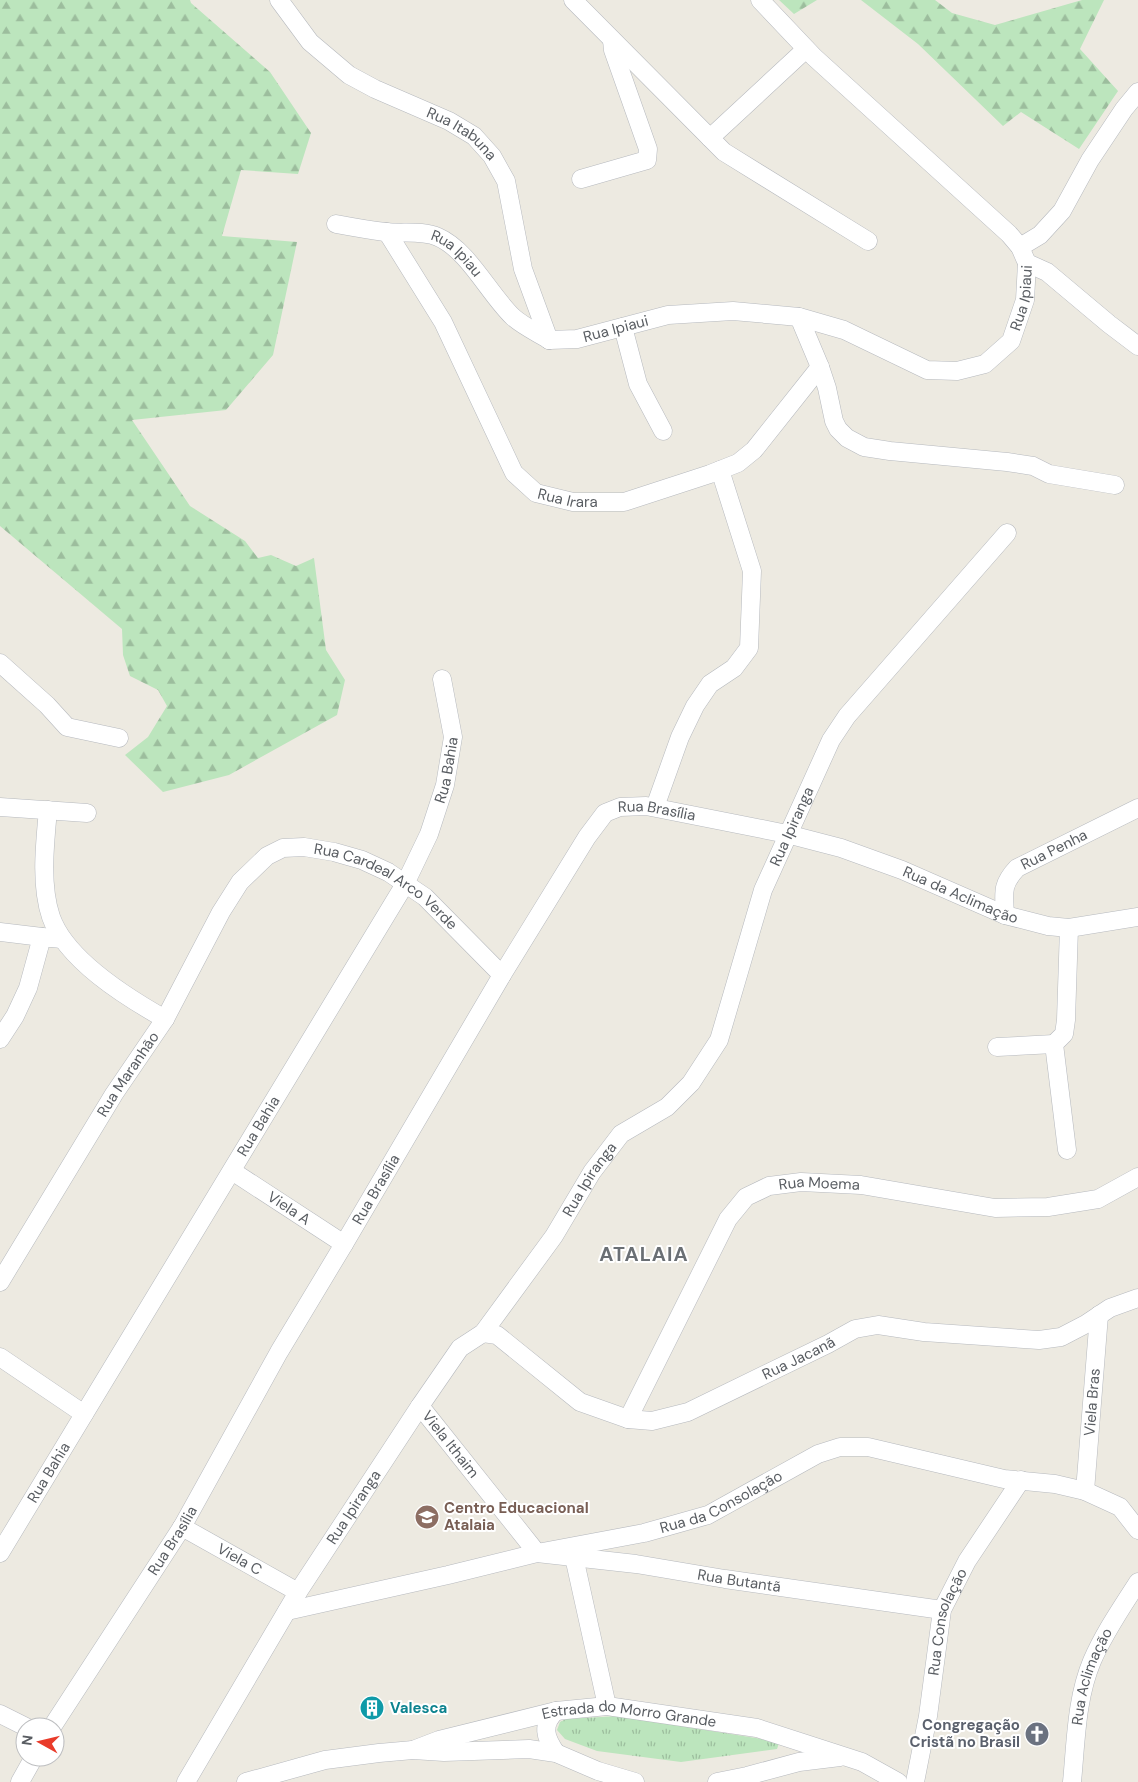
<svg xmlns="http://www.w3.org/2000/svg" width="1138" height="1782" font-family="'DM Sans',sans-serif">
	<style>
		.grass { fill: url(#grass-tufts) }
		.forest { fill: url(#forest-firs) }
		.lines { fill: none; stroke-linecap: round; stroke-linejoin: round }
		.minor-casing { stroke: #b6b9be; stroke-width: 19 }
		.minor { stroke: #fff; stroke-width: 18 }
		.labels { text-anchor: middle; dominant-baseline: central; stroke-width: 4; stroke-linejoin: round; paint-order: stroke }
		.street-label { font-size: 15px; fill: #595d62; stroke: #fff }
		.education-label { font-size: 15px; font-weight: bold; fill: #785e54; stroke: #fff; text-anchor: start }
		.culture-label { font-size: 15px; font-weight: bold; fill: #0d838f; stroke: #fff; text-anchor: start }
		.worship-label { font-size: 15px; font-weight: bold; fill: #5b616d; stroke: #fff; text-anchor: end }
		.district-label { font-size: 20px; font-weight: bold; letter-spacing: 1px; fill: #6a6f74; stroke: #fff }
	</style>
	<defs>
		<pattern id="grass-tufts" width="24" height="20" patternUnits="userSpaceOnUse" patternTransform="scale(1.25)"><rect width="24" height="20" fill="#bce5bd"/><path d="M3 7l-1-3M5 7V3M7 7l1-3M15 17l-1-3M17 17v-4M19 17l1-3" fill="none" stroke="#9cbd9d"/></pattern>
		<pattern id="forest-firs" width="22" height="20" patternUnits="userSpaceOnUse" patternTransform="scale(1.25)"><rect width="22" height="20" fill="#bce5bd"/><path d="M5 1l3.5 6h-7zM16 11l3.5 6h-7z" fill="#9cbd9d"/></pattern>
	</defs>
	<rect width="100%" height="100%" fill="#edeae1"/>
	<!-- grass -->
	<path class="grass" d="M 618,1716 L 762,1739 L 780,1740 L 777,1749 L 681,1762 L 597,1751 L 565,1739 L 557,1730 L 560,1722 L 566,1719 Z"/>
	<!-- forest -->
	<path class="forest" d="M 0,0 L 190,0 L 191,3 L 270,72 L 311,133 L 298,174 L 241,170 L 222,236 L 297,242 L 273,355 L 226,410 L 132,420 L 190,506 L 245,541 L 258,558 L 271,555 L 296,566 L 314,558 L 326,650 L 345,680 L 337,715 L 229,775 L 163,792 L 125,755 L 148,737 L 167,706 L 158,690 L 130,676 L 123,655 L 122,629 L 0,526 Z
		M 779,0 L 817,0 L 794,14 Z
		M 861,0 L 935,0 L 952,13 L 995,25 L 1082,0 L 1104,0 L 1080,49 L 1118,91 L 1079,149 L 1021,112 L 1003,126 L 918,44 Z"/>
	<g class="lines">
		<defs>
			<g id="minor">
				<path id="s1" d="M 279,0 L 310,42 L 349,75 L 375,89 L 449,121 L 474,136 L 492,156 L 506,181 L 523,269 L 549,340"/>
				<path d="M 573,0 L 724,152 L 868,241"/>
				<path d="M 710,138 L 806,49"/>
				<path d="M 581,179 L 647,160 L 648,149 L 613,50 L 612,40"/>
				<path id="s2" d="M 336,224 C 352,227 369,230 385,232 C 402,234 422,230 438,237 C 468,250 489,294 513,317 C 523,326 538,333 549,340"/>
				<path id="s3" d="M 387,232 L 443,322 L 514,473 L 536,493 L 573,502 L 624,502 L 710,474 L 738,463 L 754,450 L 820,367"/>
				<path d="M 1020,247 L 1040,235 L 1062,211 L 1090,160 L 1124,109 L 1138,92"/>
				<path d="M 1027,263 L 1047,272 L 1109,324 L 1138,346"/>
				<path d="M 799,317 L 820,367 L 827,388 L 834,421 L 838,429 L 847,438 L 864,447 L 890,451 L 1007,462 L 1033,466 L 1049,474 L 1115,485"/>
				<path d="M 623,327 L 638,384 L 663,431"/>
				<path id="s4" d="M 549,340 L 577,339 L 668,315 L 733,311 L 799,317 L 844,330 L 927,370 L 957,371 L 985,364 L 1011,341 L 1025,300 L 1027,263 L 1020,247 L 1009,234 L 814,57 L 760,0"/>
				<path d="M 0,663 L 47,705 L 67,727 L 119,738"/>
				<path d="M 0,807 L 87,813"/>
				<path d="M 655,807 L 680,737 L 695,706 L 710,684 L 734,668 L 749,648 L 752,571 L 720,470"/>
				<path d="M 48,810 C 45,843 40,885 51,917 C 66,960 126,997 165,1019"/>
				<path id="s5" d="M 1005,915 C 1004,893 1001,885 1017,868 L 1138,808"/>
				<path d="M 0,932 L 42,937"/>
				<path d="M 0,1039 L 15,1016 L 28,988 L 42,937 L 62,939"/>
				<path d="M 997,1047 L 1054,1044"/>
				<path d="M 1067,1150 L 1054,1044 L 1064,1034 L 1066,1020 L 1069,928"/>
				<path id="s6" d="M 232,1171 L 344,1244"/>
				<path id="s7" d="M 0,1282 L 114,1094 L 165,1019 L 221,912 L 240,882 L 267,856 L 283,848 L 304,847 L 334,852 L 362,860 L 388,872 L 425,897 L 502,975"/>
				<path id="s8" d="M 483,1333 L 497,1335 L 502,1339 L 580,1402 L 628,1419 L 652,1421 L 688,1412 L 828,1344 L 855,1329 L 878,1325 L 924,1332 L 1039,1340 L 1061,1337 L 1086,1324 L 1110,1308 L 1138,1298"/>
				<path d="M 0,1357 L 84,1414"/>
				<path id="s9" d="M 420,1406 L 537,1553 L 636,1564 L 725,1579 L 942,1610"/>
				<path id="s10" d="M 628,1419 L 728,1219 L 746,1197 L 769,1186 L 801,1182 L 861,1185 L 995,1208 L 1048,1207 L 1098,1199 L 1138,1177"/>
				<path id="s11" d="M 1085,1491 L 1099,1315"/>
				<path id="s12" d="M 182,1527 L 298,1592"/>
				<path id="s13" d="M 0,1553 L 405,884 L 429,834 L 445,785 L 453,737 L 442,679"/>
				<path d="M 574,1557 L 607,1706"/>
				<path id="s14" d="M 287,1611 L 448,1575 L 537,1553 L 644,1533 L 708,1515 L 818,1454 L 840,1447 L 868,1447 L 1004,1479 L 1055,1484 L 1085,1491 L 1120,1507 L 1138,1530"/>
				<path d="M 0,1714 L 26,1727"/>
				<path id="s15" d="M 52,1727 L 182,1527 L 279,1352 L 344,1244 L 502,975 L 587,837 L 605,813 L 620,807 L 646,806 L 787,834 L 841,848 L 902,870 L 1005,915 L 1048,926 L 1069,928 L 1138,917"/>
				<path id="s16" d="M 413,1750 L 439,1740 L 556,1711 L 607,1706 L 757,1728 L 862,1762 L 898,1782"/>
				<path d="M 556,1753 C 545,1737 541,1725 556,1711"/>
				<path d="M 20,1782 L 34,1757"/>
				<path id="s17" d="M 186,1782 L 298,1592 L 420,1406 L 460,1348 L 483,1333 L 554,1236 L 592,1172 L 621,1134 L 667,1107 L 691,1083 L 719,1040 L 763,890 L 831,740 L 847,716 L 1007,533"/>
				<path d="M 246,1782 L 325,1760 L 379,1753 L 413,1750 L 444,1752 L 529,1749 L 556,1753 L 598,1771 L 635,1782"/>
				<path d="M 717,1782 L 747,1776 L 799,1762 L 840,1757"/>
				<path id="s18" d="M 915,1782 L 928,1716 L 942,1610 L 967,1561 L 1021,1480"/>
				<path id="s19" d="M 1072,1782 C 1076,1742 1076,1699 1092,1661 C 1104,1633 1122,1607 1138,1582"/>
			</g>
		</defs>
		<!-- minor casing -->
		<use href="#minor" class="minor-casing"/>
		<!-- minor -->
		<use href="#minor" class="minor"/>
	</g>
	<!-- icons -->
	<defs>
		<symbol id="school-disc" viewBox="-11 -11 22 22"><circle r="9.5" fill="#8d6e63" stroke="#fff"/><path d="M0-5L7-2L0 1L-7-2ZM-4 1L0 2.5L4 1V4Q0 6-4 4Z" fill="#fff"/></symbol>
		<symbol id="building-disc" viewBox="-11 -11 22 22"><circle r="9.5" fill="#0f9aa8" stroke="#fff"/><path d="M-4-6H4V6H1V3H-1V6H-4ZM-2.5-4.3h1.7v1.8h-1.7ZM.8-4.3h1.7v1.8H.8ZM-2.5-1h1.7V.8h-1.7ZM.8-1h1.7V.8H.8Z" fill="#fff"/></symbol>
		<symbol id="church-disc" viewBox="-11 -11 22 22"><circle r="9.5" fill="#6b7280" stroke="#fff"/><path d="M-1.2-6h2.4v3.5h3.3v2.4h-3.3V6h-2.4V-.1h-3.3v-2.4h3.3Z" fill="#fff"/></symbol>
	</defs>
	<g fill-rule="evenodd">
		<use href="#school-disc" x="413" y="1503" width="28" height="28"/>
		<use href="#building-disc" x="358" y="1694" width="28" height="28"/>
		<use href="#church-disc" x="1023" y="1720" width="28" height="28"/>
	</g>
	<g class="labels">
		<!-- street labels -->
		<g class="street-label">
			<text stroke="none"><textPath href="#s1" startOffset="231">Rua Itabuna</textPath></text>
			<text stroke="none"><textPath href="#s2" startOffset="128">Rua Ipiau</textPath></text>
			<text stroke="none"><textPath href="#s4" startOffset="531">Rua Ipiaui</textPath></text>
			<text stroke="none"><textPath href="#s4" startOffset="68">Rua Ipiaui</textPath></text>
			<text stroke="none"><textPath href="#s3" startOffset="335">Rua Irara</textPath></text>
			<text stroke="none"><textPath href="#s13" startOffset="904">Rua Bahia</textPath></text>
			<text stroke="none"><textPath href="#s15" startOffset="1122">Rua Brasília</textPath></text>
			<text stroke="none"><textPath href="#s17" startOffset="1148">Rua Ipiranga</textPath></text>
			<text stroke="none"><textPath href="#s5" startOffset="92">Rua Penha</textPath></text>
			<text stroke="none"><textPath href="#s7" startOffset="636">Rua Cardeal Arco Verde</textPath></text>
			<text stroke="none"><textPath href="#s15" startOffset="1439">Rua da Aclimação</textPath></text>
			<text stroke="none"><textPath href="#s7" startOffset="244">Rua Maranhão</textPath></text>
			<text stroke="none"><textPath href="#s13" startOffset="499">Rua Bahia</textPath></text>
			<text stroke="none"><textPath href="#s17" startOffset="728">Rua Ipiranga</textPath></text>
			<text stroke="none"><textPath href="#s10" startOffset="328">Rua Moema</textPath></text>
			<text stroke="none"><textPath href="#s15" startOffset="628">Rua Brasília</textPath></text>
			<text stroke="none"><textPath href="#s6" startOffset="68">Viela A</textPath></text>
			<text stroke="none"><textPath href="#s8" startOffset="356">Rua Jacanã</textPath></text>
			<text stroke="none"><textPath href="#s11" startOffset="89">Viela Bras</textPath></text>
			<text stroke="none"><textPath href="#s9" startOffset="49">Viela Ithaim</textPath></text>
			<text stroke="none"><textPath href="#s13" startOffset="94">Rua Bahia</textPath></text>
			<text stroke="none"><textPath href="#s14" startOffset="449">Rua da Consolação</textPath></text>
			<text stroke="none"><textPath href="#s17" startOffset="322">Rua Ipiranga</textPath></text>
			<text stroke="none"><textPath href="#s15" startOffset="222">Rua Brasília</textPath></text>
			<text stroke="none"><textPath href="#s12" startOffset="66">Viela C</textPath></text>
			<text stroke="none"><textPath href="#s9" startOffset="392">Rua Butantã</textPath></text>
			<text stroke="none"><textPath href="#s18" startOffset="164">Rua Consolação</textPath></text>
			<text stroke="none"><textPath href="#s19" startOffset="108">Rua Aclimação</textPath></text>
			<text stroke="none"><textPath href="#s16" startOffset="222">Estrada do Morro Grande</textPath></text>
		</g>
		<!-- education labels -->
		<g class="education-label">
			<text x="444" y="1508">Centro Educacional<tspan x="444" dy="17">Atalaia</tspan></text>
		</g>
		<!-- culture labels -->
		<g class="culture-label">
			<text x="390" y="1708">Valesca</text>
		</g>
		<!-- worship labels -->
		<g class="worship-label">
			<text x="1020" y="1725">Congregação<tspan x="1020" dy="17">Cristã no Brasil</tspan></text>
		</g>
		<!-- district labels -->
		<g class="district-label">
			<text x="644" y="1254">ATALAIA</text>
		</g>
	</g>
	<!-- north arrow -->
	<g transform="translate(40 1742) rotate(278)"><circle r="24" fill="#ffffff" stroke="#bdbec0"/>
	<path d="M0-4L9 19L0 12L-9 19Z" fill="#e93b2a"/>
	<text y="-8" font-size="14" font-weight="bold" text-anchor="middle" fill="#595d62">N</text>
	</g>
</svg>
